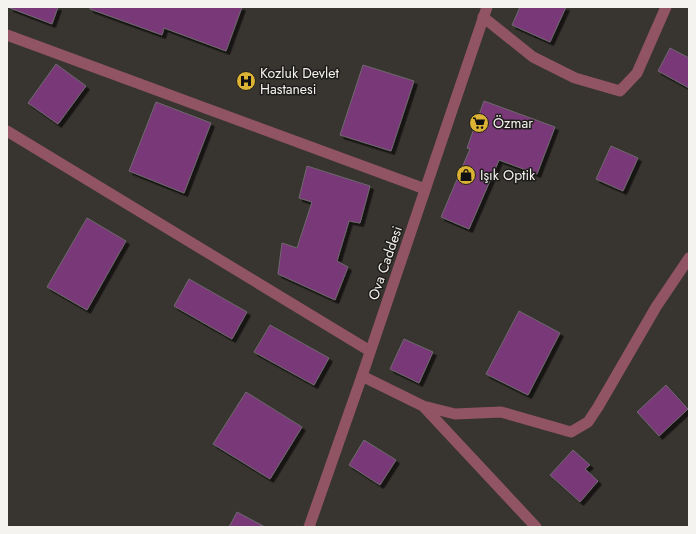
<svg xmlns="http://www.w3.org/2000/svg" width="696" height="534" font-family="Jost,sans-serif">
	<style>
		.building { fill: #793777; stroke: #6e696e; filter: url(#shadow) }
		.lines { fill: none; stroke-linecap: round; stroke-linejoin: round }
		.minor { stroke: #915464; stroke-width: 11 }
		.tertiary { stroke: #915464; stroke-width: 11 }
		.labels { text-anchor: middle; dominant-baseline: central; stroke-width: 3; stroke-linejoin: round; paint-order: stroke }
		.poi-label { font-size: 14px; fill: #f5f3f0; stroke: #1e1d1b; text-anchor: start }
		.street-label { font-size: 14px; fill: #f5f3f0; stroke: #1e1d1b }
	</style>
	<defs>
		<filter id="shadow"><feDropShadow dx="3.5" dy="3.5" stdDeviation="0" flood-color="#0009"/></filter>
	</defs>
	<rect width="100%" height="100%" fill="#383530"/>
	<!-- building -->
	<path class="building" d="M 10,7 L 58,7 L 52,24 L 10,8 Z
		M 90,7 L 242,7 L 226,51 L 164,28 L 162,35 L 90,9 Z
		M 520,7 L 566,7 L 550,42 L 512,25 Z
		M 670,48 L 689,58 L 689,88 L 658,71 Z
		M 56,64 L 86,86 L 58,124 L 28,103 Z
		M 363,65 L 414,81 L 391,151 L 340,135 Z
		M 484,101 L 555,127 L 537,174 L 499,160 L 469,229 L 441,217 L 470,149 L 467,148 Z
		M 156,102 L 211,123 L 184,193 L 129,171 Z
		M 611,146 L 638,158 L 623,191 L 596,179 Z
		M 307,166 L 370,186 L 360,223 L 349,221 L 337,261 L 348,267 L 335,300 L 278,274 L 282,243 L 297,248 L 312,202 L 299,198 Z
		M 87,218 L 126,241 L 87,310 L 47,287 Z
		M 189,279 L 247,312 L 232,339 L 174,306 Z
		M 519,311 L 560,333 L 528,395 L 486,374 Z
		M 270,325 L 329,358 L 314,385 L 254,352 Z
		M 404,339 L 433,352 L 419,383 L 390,369 Z
		M 666,385 L 688,409 L 659,436 L 637,412 Z
		M 246,392 L 302,427 L 270,479 L 213,444 Z
		M 364,440 L 396,460 L 380,485 L 349,465 Z
		M 573,450 L 590,465 L 585,469 L 598,481 L 580,502 L 550,475 Z
		M 237,512 L 265,527 L 229,527 Z"/>
	<g class="lines">
		<!-- minor -->
		<path class="minor" d="M 483,17 L 533,57 L 575,78 L 620,91 L 637,73 L 666,7
			M 7,35 L 425,189
			M 7,131 L 370,351
			M 362,376 L 423,406 L 455,414 L 501,412 L 571,432 L 588,422 L 598,407 L 656,307 L 689,258
			M 423,406 L 536,527"/>
		<!-- tertiary -->
		<path class="tertiary" d="M 309,527 L 362,376 L 487,7"/>
	</g>
	<!-- icons -->
	<defs>
		<symbol id="hospital-disc" viewBox="-11 -11 22 22"><circle r="9.5" fill="#dbb233" stroke="#1e1d1b"/><path d="M-5-5h3v3.5h4V-5h3V5h-3V1.5h-4V5h-3Z" fill="#111"/></symbol>
		<symbol id="supermarket-disc" viewBox="-11 -11 22 22"><circle r="9.5" fill="#dbb233" stroke="#1e1d1b"/><path d="M-6-5.5h2.5l.6 2H6L4.5 2H-2.5L-4.4-4H-6ZM-1.5 3.2a1.3 1.3 0 1 0 .1 0ZM3 3.2a1.3 1.3 0 1 0 .1 0Z" fill="#111"/></symbol>
		<symbol id="shop-disc" viewBox="-11 -11 22 22"><circle r="9.5" fill="#dbb233" stroke="#1e1d1b"/><path d="M-5-2.5h2.3a2.7 3.5 0 0 1 5.4 0H5L5.5 6h-11ZM-1.5-2.5h3a1.5 2.3 0 0 0-3 0Z" fill="#111"/></symbol>
	</defs>
	<g fill-rule="evenodd">
		<use href="#hospital-disc" x="235" y="70" width="22" height="22"/>
		<use href="#supermarket-disc" x="468" y="112" width="22" height="22"/>
		<use href="#shop-disc" x="455" y="164" width="22" height="22"/>
	</g>
	<g class="labels">
		<!-- poi labels -->
		<g class="poi-label">
			<text x="260" y="73">Kozluk Devlet<tspan x="260" dy="16">Hastanesi</tspan></text>
			<text x="493" y="123">Özmar</text>
			<text x="480" y="175">Işık Optik</text>
		</g>
		<!-- street labels -->
		<g class="street-label">
			<text transform="translate(385 263) rotate(-71)">Ova Caddesi</text>
		</g>
	</g>
	<!-- border -->
	<rect width="696" height="534" fill="none" stroke="#f5f3f0" stroke-width="16"/>
</svg>
